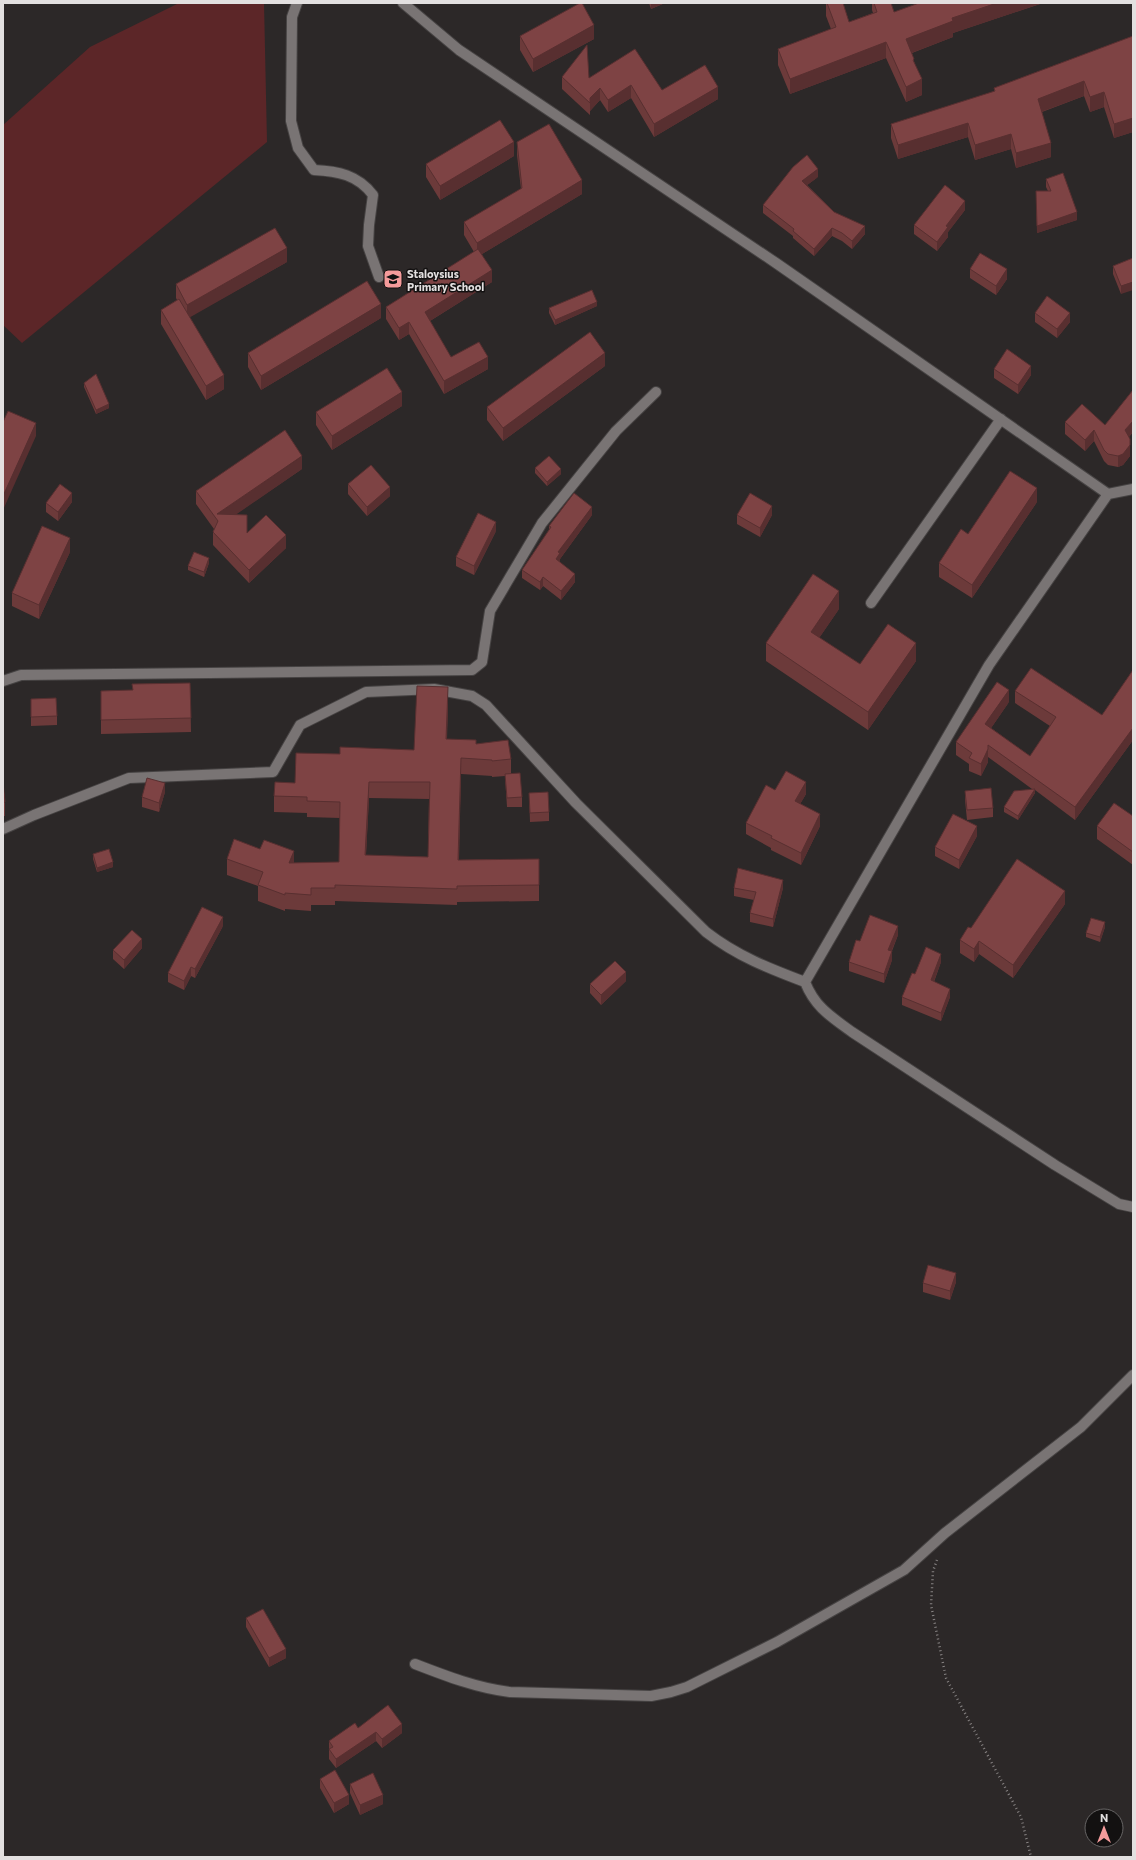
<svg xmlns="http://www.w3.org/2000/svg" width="1136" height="1860" font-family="Commissioner,sans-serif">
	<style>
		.green { fill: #5c2628 }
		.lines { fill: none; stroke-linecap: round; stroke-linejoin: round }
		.minor-casing { stroke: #464343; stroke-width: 12 }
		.path { stroke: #878383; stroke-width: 2.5; stroke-dasharray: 1 3; stroke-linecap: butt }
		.minor { stroke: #797474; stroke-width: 10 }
		.wall { fill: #6c3a3a; fill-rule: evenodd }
		.shaded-wall { fill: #582f30 }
		.building { fill: #7e4344; stroke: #582f30; fill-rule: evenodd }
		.labels { text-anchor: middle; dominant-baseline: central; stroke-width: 3; stroke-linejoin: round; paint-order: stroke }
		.poi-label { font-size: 11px; font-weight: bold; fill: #e3e0e0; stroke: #131111; text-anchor: start }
	</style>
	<rect width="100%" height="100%" fill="#2c2828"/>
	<!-- green -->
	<path class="green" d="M 179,3 L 264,3 L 267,142 L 22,343 L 3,325 L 3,125 L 90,47 Z"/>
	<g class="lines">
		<defs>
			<path id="minor" d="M 297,3 L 292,17 L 291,121 L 298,148 L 314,170 C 338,171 358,175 373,195 L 369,225 L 368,246 L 379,277
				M 403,3 L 459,50 L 776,263 L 1108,494 L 1133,489
				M 871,603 L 1001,419
				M 3,681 L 21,675 L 472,670 L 482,662 L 490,611 L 542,523 L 616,431 L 656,392
				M 3,829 L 34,815 L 129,778 L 273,772 L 300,725 L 366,692 L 434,689 L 472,696 L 486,705 L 576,803 L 706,932 C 737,956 768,968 805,982 C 815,1007 830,1016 852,1032 L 1055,1165 L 1119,1204 L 1133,1207
				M 805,982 L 989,665 L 1108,494
				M 415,1664 C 446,1676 477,1688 510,1692 L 651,1696 L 671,1692 L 687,1687 L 777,1642 L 904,1570 L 945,1533 L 1081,1427 L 1133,1375"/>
		</defs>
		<!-- minor casing -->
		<use href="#minor" class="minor-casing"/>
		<!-- path -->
		<path class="path" d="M 937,1560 L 933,1571 L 931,1605 L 946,1678 L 1021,1817 L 1031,1857"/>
		<!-- minor -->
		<use href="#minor" class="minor"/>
	</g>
	<!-- wall -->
	<path class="wall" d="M 649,3 L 665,3 L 651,9 Z
		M 826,3 L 843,3 L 849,22 L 873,13 L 872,10 L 872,3 L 891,3 L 894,12 L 1040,3 L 1040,4 L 953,33 L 953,37 L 912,53 L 922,95 L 906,102 L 886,58 L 790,94 L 778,65 L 778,49 L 831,29 L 826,16 Z
		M 520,36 L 594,39 L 533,72 L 520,50 Z
		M 1133,36 L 1133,132 L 1114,138 L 1104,107 L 1090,112 L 1084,96 L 1042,112 L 1051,157 L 1016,168 L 1011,149 L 975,160 L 968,137 L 898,159 L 891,138 L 891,124 L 994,92 L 994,88 Z
		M 562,77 L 589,78 L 662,90 L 718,99 L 654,137 L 631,98 L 608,112 L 600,100 L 590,111 L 590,115 L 562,89 Z
		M 517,142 L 582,194 L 482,254 L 492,282 L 430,321 L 451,357 L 488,369 L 444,394 L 409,334 L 399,340 L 386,319 L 386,307 L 474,252 L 464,235 L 464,222 L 521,189 L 517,155 Z
		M 514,156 L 440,200 L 426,177 L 426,164 Z
		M 818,177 L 807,185 L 834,212 L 865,234 L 852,249 L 842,241 L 832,236 L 814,256 L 793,238 L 793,236 L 763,213 L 763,205 Z
		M 1046,179 L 1077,220 L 1037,233 L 1036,191 L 1048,191 L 1046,187 Z
		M 965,210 L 948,232 L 948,237 L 937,251 L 914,234 L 914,225 Z
		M 1133,258 L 1121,294 L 1113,274 L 1113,266 Z
		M 287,262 L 189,317 L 224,389 L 206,400 L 161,324 L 161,310 L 177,300 L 176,298 L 176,284 Z
		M 970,269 L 1007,279 L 996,295 L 970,278 Z
		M 597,306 L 555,325 L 549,313 L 549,308 Z
		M 1035,313 L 1070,322 L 1057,338 L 1035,322 Z
		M 381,318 L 261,390 L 248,367 L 248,353 Z
		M 605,366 L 503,441 L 487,420 L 487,407 Z
		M 994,369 L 1031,375 L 1018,394 L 994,378 Z
		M 84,383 L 109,408 L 96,414 L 84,387 Z
		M 1133,390 L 1133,432 L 1129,437 L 1130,456 L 1123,465 L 1118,467 L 1108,465 L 1104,461 L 1094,441 L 1085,451 L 1065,434 L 1065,422 L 1105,425 Z
		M 402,406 L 332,450 L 316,425 L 316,412 Z
		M 535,468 L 561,474 L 547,486 L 535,473 Z
		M 302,469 L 236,514 L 247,533 L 286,548 L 249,583 L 213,545 L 213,532 L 214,529 L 196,504 L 196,491 Z
		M 348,484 L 390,496 L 367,516 L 348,494 Z
		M 72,502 L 58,521 L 46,512 L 46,503 Z
		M 1037,502 L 972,598 L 939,577 L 939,563 L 968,534 Z
		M 592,515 L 560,559 L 560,562 L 575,582 L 561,600 L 543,586 L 540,590 L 522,578 L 522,570 L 549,530 L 549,526 Z
		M 737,515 L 772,515 L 760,537 L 737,524 Z
		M 496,531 L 474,575 L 456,566 L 456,557 Z
		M 70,552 L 39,619 L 12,606 L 12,593 Z
		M 209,563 L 204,577 L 188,570 L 188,566 Z
		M 839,609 L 819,638 L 860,664 L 916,661 L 868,730 L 766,661 L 766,643 Z
		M 1133,670 L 1133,740 L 1075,820 L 1035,790 L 1035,793 L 1018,820 L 1004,812 L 1004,807 L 1032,789 L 988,757 L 988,762 L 981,776 L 969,771 L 969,764 L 956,755 L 956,742 L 1009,702 L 991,728 L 1030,756 L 1050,726 L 1015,703 L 1015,691 L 1102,715 Z
		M 190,683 L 191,732 L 101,734 L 101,691 L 132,690 Z
		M 31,699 L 57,716 L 57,725 L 31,726 Z
		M 448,703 L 447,739 L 476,744 L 511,759 L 511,774 L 522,797 L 522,807 L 507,807 L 505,776 L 492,777 L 492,776 L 461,774 L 459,860 L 539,859 L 539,901 L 457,902 L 457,905 L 335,901 L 335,905 L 311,905 L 311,911 L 285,909 L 285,911 L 258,901 L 258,886 L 227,875 L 227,859 L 294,863 L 339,862 L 340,818 L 307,817 L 307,813 L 274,812 L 274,796 L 340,754 L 414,750 ZM 369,798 L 429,799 L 428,857 L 366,855 Z
		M 3,782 L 5,802 L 5,816 L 3,816 Z
		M 775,790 L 806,794 L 800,804 L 820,826 L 801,865 L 771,850 L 771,848 L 746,834 L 746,823 Z
		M 965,791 L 993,808 L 993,817 L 967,820 L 965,800 Z
		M 165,792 L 159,812 L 142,807 L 142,797 Z
		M 529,793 L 549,812 L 549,821 L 530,822 Z
		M 1133,816 L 1133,865 L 1097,839 L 1097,826 Z
		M 977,836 L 959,869 L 935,856 L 935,847 Z
		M 93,854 L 113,867 L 97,872 L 93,859 Z
		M 734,888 L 783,888 L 773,927 L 750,922 L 750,913 L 754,900 L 734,896 Z
		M 1065,904 L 1013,978 L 979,954 L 974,962 L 960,953 L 960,940 L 971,928 Z
		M 223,926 L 195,978 L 191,976 L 184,990 L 168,982 L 168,973 Z
		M 1105,927 L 1100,942 L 1086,937 L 1086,933 Z
		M 898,935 L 892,951 L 892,960 L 884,983 L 849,971 L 849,962 L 860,941 Z
		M 142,948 L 124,969 L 113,959 L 113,950 Z
		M 941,962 L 934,982 L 950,997 L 941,1021 L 902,1005 L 902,997 L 915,974 Z
		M 626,981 L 601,1005 L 590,993 L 590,984 Z
		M 956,1282 L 950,1300 L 923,1292 L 923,1283 Z
		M 246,1618 L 286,1658 L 269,1667 L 246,1627 Z
		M 358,1728 L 402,1733 L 382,1748 L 376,1741 L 336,1768 L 329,1759 L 329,1741 Z
		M 320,1779 L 349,1804 L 334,1813 L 320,1788 Z
		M 350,1784 L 383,1804 L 360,1815 L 350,1793 Z"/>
	<!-- shaded-wall -->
	<path class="shaded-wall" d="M 651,3 L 665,3 L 651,9 Z
		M 997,3 L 1040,3 L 1040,4 L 953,33 L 953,37 L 906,55 L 906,39 L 952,18 Z
		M 594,25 L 594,39 L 533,72 L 533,59 Z
		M 886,42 L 886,58 L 790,94 L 790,79 Z
		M 922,79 L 922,95 L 906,102 L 906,87 Z
		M 1084,81 L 1084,96 L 1038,113 L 1038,99 Z
		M 631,85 L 631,98 L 608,112 L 608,100 Z
		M 718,87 L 718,99 L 654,137 L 654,124 Z
		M 600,88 L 600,100 L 590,111 L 590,98 Z
		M 1104,92 L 1104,107 L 1090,112 L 1090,97 Z
		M 1133,118 L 1133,132 L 1114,138 L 1114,124 Z
		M 968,123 L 968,137 L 898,159 L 898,145 Z
		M 1011,134 L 1011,149 L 975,160 L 975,145 Z
		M 514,142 L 514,156 L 440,200 L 440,186 Z
		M 1051,143 L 1051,157 L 1016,168 L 1016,153 Z
		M 818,169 L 818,177 L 802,189 L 802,181 Z
		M 582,180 L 582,194 L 477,257 L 477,243 Z
		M 965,201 L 965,210 L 948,232 L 948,237 L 937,251 L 937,242 L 946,226 Z
		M 1077,212 L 1077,220 L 1037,233 L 1037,226 Z
		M 865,226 L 865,234 L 852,249 L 852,241 Z
		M 832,228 L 832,236 L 814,256 L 814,249 Z
		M 287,248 L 287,262 L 187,319 L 187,305 Z
		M 1007,269 L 1007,279 L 996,295 L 996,286 Z
		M 492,270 L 492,282 L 425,324 L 425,312 Z
		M 1133,282 L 1133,290 L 1121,294 L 1121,286 Z
		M 597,302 L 597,306 L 555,325 L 555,320 Z
		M 381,304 L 381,318 L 261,390 L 261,376 Z
		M 1070,313 L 1070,322 L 1057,338 L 1057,329 Z
		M 409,322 L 409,334 L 399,340 L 399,328 Z
		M 605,353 L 605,366 L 503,441 L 503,428 Z
		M 488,357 L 488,369 L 444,394 L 444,381 Z
		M 1031,366 L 1031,375 L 1018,394 L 1018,385 Z
		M 224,375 L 224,389 L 206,400 L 206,386 Z
		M 402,392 L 402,406 L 332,450 L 332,436 Z
		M 109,404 L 109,408 L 96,414 L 96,410 Z
		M 1133,421 L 1133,432 L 1125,441 L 1125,430 Z
		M 36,423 L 36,436 L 3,510 L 3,496 Z
		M 1094,430 L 1094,441 L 1085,451 L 1085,440 Z
		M 1130,445 L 1130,456 L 1123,465 L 1118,467 L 1118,456 Z
		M 302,456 L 302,469 L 218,527 L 217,514 Z
		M 561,469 L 561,474 L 547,486 L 547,482 Z
		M 390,487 L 390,496 L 367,516 L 367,507 Z
		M 1037,488 L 1037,502 L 972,598 L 972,585 Z
		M 72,493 L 72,502 L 58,521 L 58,512 Z
		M 772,506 L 772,515 L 760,537 L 760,528 Z
		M 592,507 L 592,515 L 560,559 L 560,562 L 556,559 L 558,552 Z
		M 496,522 L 496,531 L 474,575 L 474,566 Z
		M 286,535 L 286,548 L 249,583 L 249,570 Z
		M 70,538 L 70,552 L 39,619 L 39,605 Z
		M 209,558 L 209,563 L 204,577 L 204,572 Z
		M 575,574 L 575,582 L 561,600 L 561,591 Z
		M 543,577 L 543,586 L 540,590 L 540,582 Z
		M 839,591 L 839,609 L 811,650 L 811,632 Z
		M 916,643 L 916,661 L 868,730 L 868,712 Z
		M 448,687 L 448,703 L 446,756 L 446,739 Z
		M 1009,690 L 1009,702 L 985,737 L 985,724 Z
		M 1133,728 L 1133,740 L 1075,820 L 1075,807 Z
		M 988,749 L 988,762 L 981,776 L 981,764 Z
		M 461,758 L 461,774 L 458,876 L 458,860 Z
		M 369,782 L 369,798 L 365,871 L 365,855 Z
		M 806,782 L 806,794 L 795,813 L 795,801 Z
		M 165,783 L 165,792 L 159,812 L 159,803 Z
		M 1035,789 L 1035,793 L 1018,820 L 1018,816 Z
		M 820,814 L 820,826 L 801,865 L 801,853 Z
		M 977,826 L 977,836 L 959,869 L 959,860 Z
		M 294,851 L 294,868 L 289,863 Z
		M 113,862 L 113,867 L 97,872 L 97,868 Z
		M 783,880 L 783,888 L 773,927 L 773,919 Z
		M 1065,891 L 1065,904 L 1013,978 L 1013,965 Z
		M 223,917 L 223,926 L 195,978 L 195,969 Z
		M 1105,922 L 1105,927 L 1100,942 L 1100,937 Z
		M 898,926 L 898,935 L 888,959 L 888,950 Z
		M 142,939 L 142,948 L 124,969 L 124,960 Z
		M 979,941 L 979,954 L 974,962 L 974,949 Z
		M 892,951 L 892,960 L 884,983 L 884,974 Z
		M 941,954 L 941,962 L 931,989 L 931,980 Z
		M 191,967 L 191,976 L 184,990 L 184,981 Z
		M 626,972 L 626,981 L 601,1005 L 601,995 Z
		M 950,989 L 950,997 L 941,1021 L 941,1013 Z
		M 956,1273 L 956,1282 L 950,1300 L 950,1291 Z
		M 286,1649 L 286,1658 L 269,1667 L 269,1658 Z
		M 402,1724 L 402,1733 L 382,1748 L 382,1739 Z
		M 376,1732 L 376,1741 L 336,1768 L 336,1759 Z
		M 349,1795 L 349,1804 L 334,1813 L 334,1803 Z
		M 383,1795 L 383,1804 L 360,1815 L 360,1805 Z"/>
	<!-- building -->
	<path class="building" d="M 580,3 L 582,3 L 594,25 L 533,59 L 520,36 Z
		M 827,3 L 843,3 L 849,22 L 877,12 L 874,3 L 891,3 L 894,12 L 919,3 L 997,3 L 952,18 L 953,21 L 906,39 L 914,59 L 913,60 L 922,79 L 906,87 L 886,42 L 790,79 L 778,49 L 836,27 Z
		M 1133,36 L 1133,118 L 1114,124 L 1104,92 L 1090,97 L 1084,81 L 1038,99 L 1051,143 L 1016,153 L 1011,134 L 975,145 L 968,123 L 898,145 L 891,124 L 995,91 L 994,88 Z
		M 587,45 L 589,78 L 635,49 L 662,90 L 705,65 L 718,87 L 654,124 L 631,85 L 608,100 L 600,88 L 590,98 L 590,103 L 562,77 Z
		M 500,120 L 514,142 L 440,186 L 426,164 Z
		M 549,124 L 582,180 L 477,243 L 464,222 L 522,188 L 517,142 Z
		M 807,155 L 818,169 L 802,181 L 834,212 L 865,226 L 852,241 L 842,233 L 832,228 L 814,249 L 793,231 L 794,229 L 763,205 L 793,167 Z
		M 1063,173 L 1077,212 L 1037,226 L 1036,191 L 1051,191 L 1046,179 Z
		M 945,185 L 965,201 L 946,226 L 948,227 L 937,242 L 914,225 Z
		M 275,228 L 287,248 L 187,305 L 176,284 Z
		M 478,249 L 492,270 L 425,312 L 451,357 L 479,342 L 488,357 L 444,381 L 409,322 L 399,328 L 386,307 Z
		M 980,253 L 1007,269 L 996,286 L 970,269 Z
		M 1133,258 L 1133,282 L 1121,286 L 1113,266 Z
		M 367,281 L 381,304 L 261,376 L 248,353 Z
		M 592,290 L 597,302 L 555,320 L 549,308 Z
		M 1047,296 L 1070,313 L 1057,329 L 1035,313 Z
		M 179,299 L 224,375 L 206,386 L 161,310 Z
		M 590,332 L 605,353 L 503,428 L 487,407 Z
		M 1007,349 L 1031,366 L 1018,385 L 994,369 Z
		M 387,368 L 402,392 L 332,436 L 316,412 Z
		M 96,374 L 109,404 L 96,410 L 84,383 Z
		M 1133,390 L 1133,421 L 1125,430 L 1130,439 L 1130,445 L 1123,454 L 1118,456 L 1108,454 L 1104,450 L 1094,430 L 1085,440 L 1065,422 L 1082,404 L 1105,425 Z
		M 8,411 L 36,423 L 3,496 L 3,422 Z
		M 285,430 L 302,456 L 217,514 L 247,515 L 247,533 L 266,515 L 286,535 L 249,570 L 213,532 L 218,521 L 196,491 Z
		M 549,456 L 561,469 L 547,482 L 535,468 Z
		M 371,465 L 390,487 L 367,507 L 348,484 Z
		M 1010,471 L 1037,488 L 972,585 L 939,563 L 961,529 L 968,534 Z
		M 60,484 L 72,493 L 58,512 L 46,503 Z
		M 574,493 L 592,507 L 558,552 L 560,553 L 556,559 L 575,574 L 561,591 L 543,577 L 540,582 L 522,570 L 551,527 L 549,526 Z
		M 750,493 L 772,506 L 760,528 L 737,515 Z
		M 478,513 L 496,522 L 474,566 L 456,557 Z
		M 42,526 L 70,538 L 39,605 L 12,593 Z
		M 194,552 L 209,558 L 204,572 L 188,566 Z
		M 813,574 L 839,591 L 811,632 L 860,664 L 888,624 L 916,643 L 868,712 L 766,643 Z
		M 1031,668 L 1102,715 L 1133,670 L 1133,728 L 1075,807 L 988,745 L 988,749 L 981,764 L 969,758 L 972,753 L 956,742 L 997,682 L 1009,690 L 985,724 L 1030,756 L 1056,717 L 1015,691 Z
		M 190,683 L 191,718 L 101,720 L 101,691 L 133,690 L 132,684 Z
		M 417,686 L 448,687 L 446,739 L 476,740 L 476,744 L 508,740 L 511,759 L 492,761 L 492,760 L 461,758 L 458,860 L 539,859 L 539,885 L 457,886 L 457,889 L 335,885 L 335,888 L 311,888 L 311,895 L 285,893 L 285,895 L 258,885 L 263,872 L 227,859 L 234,839 L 260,849 L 264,840 L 294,851 L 289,863 L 339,862 L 340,802 L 307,801 L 307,797 L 274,796 L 275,782 L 295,783 L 296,753 L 340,754 L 340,747 L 414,750 ZM 369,782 L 430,782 L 428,857 L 365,855 Z
		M 56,698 L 57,716 L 31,717 L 31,699 Z
		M 786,771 L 806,782 L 795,801 L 820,814 L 801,853 L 771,838 L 772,836 L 746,823 L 766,785 L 775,790 Z
		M 520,773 L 522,797 L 507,798 L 505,774 Z
		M 147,778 L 165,783 L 159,803 L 142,797 Z
		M 3,782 L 5,802 L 3,803 Z
		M 991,788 L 993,808 L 967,810 L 965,791 Z
		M 1035,789 L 1018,816 L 1004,807 L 1014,791 Z
		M 548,792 L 549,812 L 530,813 L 529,793 Z
		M 1114,803 L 1133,816 L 1133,852 L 1097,826 Z
		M 953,814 L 977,826 L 959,860 L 935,847 Z
		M 109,849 L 113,862 L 97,868 L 93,854 Z
		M 1017,859 L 1065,891 L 1013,965 L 979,941 L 974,949 L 960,940 L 968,927 L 971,928 Z
		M 738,868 L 783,880 L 773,919 L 750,913 L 756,892 L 734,888 Z
		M 202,907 L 223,917 L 195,969 L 191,967 L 184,981 L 168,973 Z
		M 870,915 L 898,926 L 888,950 L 892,951 L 884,974 L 849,962 L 856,940 L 860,941 Z
		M 1091,918 L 1105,922 L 1100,937 L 1086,933 Z
		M 132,930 L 142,939 L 124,960 L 113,950 Z
		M 926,947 L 941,954 L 931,980 L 950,989 L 941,1013 L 902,997 L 912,973 L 915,974 Z
		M 615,961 L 626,972 L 601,995 L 590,984 Z
		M 928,1265 L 956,1273 L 950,1291 L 923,1283 Z
		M 263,1609 L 286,1649 L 269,1658 L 246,1618 Z
		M 388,1705 L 402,1724 L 382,1739 L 376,1732 L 336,1759 L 329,1749 L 333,1747 L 329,1741 L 355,1723 L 358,1728 Z
		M 335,1770 L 349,1795 L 334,1803 L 320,1779 Z
		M 373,1773 L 383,1795 L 360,1805 L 350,1784 Z"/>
	<!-- icons -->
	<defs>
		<symbol id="school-square" viewBox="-11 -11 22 22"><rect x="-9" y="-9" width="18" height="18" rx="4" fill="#f59b9b" stroke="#131111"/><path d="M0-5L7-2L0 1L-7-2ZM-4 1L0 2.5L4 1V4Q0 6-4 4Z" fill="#111"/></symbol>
	</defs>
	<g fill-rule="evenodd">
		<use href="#school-square" x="382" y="268" width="22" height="22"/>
	</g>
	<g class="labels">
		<!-- poi labels -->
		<g class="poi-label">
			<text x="407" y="273">Staloysius<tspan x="407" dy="13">Primary School</tspan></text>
		</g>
	</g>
	<!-- border -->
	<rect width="1136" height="1860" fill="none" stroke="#e3e0e0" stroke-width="8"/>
	<!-- north arrow -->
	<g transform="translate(1104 1828)"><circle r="19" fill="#131111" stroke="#666464"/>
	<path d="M0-3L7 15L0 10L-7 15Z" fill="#f59b9b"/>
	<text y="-6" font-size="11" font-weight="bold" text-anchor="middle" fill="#e3e0e0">N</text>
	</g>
</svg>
